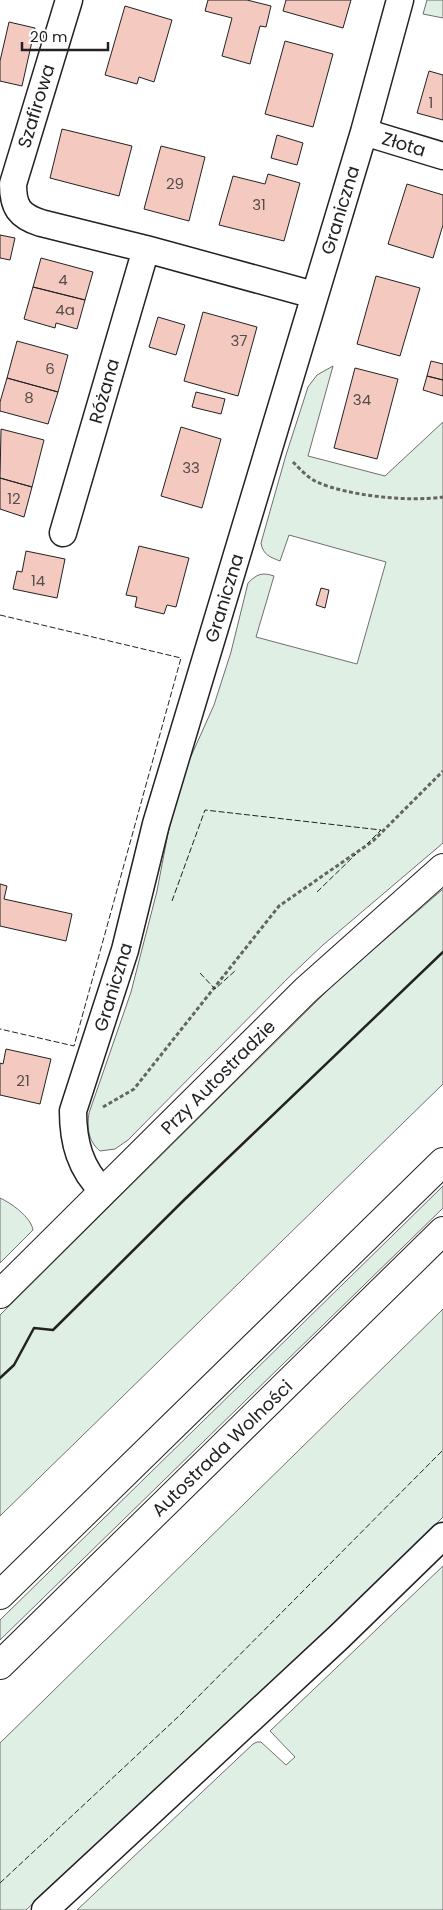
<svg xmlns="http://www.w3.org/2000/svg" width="443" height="1910" font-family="Poppins,sans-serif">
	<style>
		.green { fill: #e0efe3; stroke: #6f6f6f }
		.building { fill: #f3c9c0; stroke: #222 }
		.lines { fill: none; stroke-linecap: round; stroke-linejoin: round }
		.minor-casing { stroke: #222; stroke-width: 29 }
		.tertiary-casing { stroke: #222; stroke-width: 30 }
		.motorway-casing { stroke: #222; stroke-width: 30 }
		.path { stroke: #646464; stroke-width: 3; stroke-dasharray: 4 2.5; stroke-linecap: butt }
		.minor { stroke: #fff; stroke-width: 26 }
		.tertiary { stroke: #fff; stroke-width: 28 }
		.motorway { stroke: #fff; stroke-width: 28 }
		.fence { stroke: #222; stroke-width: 1; stroke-dasharray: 6 2.5; stroke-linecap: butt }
		.wall { stroke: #222; stroke-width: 2.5 }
		.labels { text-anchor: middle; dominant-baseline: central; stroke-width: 4; stroke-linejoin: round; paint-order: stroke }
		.number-label { font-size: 15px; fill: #564c4a }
		.street-label { font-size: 18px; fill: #222; stroke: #fff }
	</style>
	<rect width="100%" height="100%" fill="#fff"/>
	<!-- green -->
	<path class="green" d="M 427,0 L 443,0 L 443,18 L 423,14 Z
		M 333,366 L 308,456 L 385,476 L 443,422 L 443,843 L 323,945 L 287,979 L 128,1140 L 115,1149 L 100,1151 C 88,1141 87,1128 89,1113 L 131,992 L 157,891 L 168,833 L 181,784 L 188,763 L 214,705 L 231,652 L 248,583 C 257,574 262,572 274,576 L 256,637 L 357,664 L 386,562 L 289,535 L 280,561 C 270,557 263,555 261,543 L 286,455 L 308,387 L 317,375 Z
		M 443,889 L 443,1084 L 0,1516 L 0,1315 L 336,982 Z
		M 443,1186 L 443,1208 L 0,1640 L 0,1620 Z
		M 0,1198 C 11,1203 31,1217 33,1230 L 0,1263 Z
		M 443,1309 L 443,1517 L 339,1619 L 26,1910 L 0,1910 L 0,1743 Z
		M 443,1566 L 443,1910 L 77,1910 L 253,1744 L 257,1742 L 261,1742 L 286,1765 L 295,1757 L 270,1731 Z"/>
	<!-- building -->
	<path class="building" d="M 208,0 L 247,0 L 271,6 L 266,27 L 260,26 L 250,64 L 222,56 L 232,18 L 205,11 Z
		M 286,0 L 351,0 L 343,28 L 283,11 Z
		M 125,6 L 172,20 L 154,82 L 139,77 L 137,84 L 105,75 Z
		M 9,22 L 35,28 L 22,86 L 0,81 L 0,61 Z
		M 285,41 L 333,54 L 313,127 L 265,114 Z
		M 429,71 L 443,75 L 443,120 L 417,113 Z
		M 62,129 L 132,146 L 119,196 L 50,178 Z
		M 277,135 L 303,143 L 297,165 L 271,158 Z
		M 161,146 L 205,157 L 189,221 L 144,209 Z
		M 268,174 L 300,183 L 284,241 L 219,225 L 233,176 L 265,184 Z
		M 407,184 L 443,195 L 443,225 L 433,258 L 388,244 Z
		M 0,235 L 15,238 L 10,260 L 0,258 Z
		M 41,258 L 93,272 L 85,300 L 33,287 Z
		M 376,276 L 420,288 L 400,356 L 357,344 Z
		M 33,287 L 85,300 L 77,329 L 56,323 L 55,328 L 24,319 Z
		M 203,312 L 257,327 L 238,396 L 184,381 Z
		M 158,317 L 185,325 L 176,355 L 149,347 Z
		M 17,341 L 68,355 L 58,392 L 7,378 Z
		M 431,361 L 443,364 L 443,380 L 427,376 Z
		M 355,368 L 398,379 L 377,459 L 334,448 Z
		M 427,376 L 443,380 L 443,396 L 423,390 Z
		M 7,378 L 58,392 L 48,424 L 0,411 L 0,402 Z
		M 196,392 L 225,399 L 221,414 L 192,407 Z
		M 181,427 L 221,439 L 202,508 L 161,496 Z
		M 1,429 L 44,440 L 32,487 L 0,478 Z
		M 0,478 L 32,487 L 24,517 L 0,509 Z
		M 139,546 L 189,558 L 176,607 L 167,605 L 164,614 L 135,607 L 137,597 L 126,595 Z
		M 26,551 L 65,559 L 57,598 L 13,589 L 17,571 L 22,572 Z
		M 321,588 L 329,590 L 325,608 L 316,605 Z
		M 0,884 L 7,886 L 4,899 L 72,914 L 66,941 L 0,926 Z
		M 6,1049 L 51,1059 L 40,1104 L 0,1095 L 0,1063 L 3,1064 Z"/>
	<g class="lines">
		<defs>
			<path id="minor" d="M 69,0 L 13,184 C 13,207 19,216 41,223 L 146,249 L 314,295
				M 364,132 L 443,156
				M 63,533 L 146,249
				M 103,1191 C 80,1169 73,1142 73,1111 L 125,950 L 156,824 L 364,132 L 400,0
				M 45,1910 L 339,1637 L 443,1536"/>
			<path id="tertiary" d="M 0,1294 L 306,990 L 443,868"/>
			<path id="motorway" d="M 0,1595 L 443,1162
				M 0,1665 L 443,1231"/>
		</defs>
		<!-- minor casing -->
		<use href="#minor" class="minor-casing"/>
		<!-- tertiary casing -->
		<use href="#tertiary" class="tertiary-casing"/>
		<!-- motorway casing -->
		<use href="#motorway" class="motorway-casing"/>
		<!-- path -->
		<path class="path" d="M 293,462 C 300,469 308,478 317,482 C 348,496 409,502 443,497
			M 103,1107 L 134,1089 L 279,906 L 373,841 L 443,771"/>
		<!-- minor -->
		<use href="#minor" class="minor"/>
		<!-- tertiary -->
		<use href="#tertiary" class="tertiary"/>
		<!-- motorway -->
		<use href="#motorway" class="motorway"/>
		<!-- fence -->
		<path class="fence" d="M 0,615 L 181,658 L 74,1046 L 0,1029
			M 317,892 L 356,854
			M 172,901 L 205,810 L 381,830 L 367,844
			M 200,973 L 215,989 L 236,970
			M 0,1883 L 179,1716 L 443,1450"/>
		<!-- wall -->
		<path class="wall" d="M 0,1378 L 14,1365 L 34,1328 L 53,1330 L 183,1201 L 443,952"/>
	</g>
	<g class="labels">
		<!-- number labels -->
		<g class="number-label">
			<text x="431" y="102">1</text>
			<text x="175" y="183">29</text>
			<text x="259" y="204">31</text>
			<text x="63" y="279">4</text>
			<text x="65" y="309">4a</text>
			<text x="239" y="340">37</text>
			<text x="50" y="368">6</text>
			<text x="29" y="397">8</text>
			<text x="362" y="399">34</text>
			<text x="191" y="467">33</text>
			<text x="14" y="498">12</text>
			<text x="38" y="580">14</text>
			<text x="23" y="1080">21</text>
		</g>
		<!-- street labels -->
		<g class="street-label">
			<text transform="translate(36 106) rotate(-73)">Szafirowa</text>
			<text transform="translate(404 144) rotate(17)">Złota</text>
			<text transform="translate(340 210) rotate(-73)">Graniczna</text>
			<text transform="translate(104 391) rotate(-74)">Różana</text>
			<text transform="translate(224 598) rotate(-73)">Graniczna</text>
			<text transform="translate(113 987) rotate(-73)">Graniczna</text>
			<text transform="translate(218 1077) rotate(-45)">Przy Autostradzie</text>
			<text transform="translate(222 1448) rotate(-44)">Autostrada Wolności</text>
		</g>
	</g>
	<!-- scale -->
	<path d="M22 42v8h86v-8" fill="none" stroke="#222222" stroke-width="2.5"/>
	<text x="30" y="42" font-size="15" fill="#222222" stroke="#ffffff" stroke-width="4" paint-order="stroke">20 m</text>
</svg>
